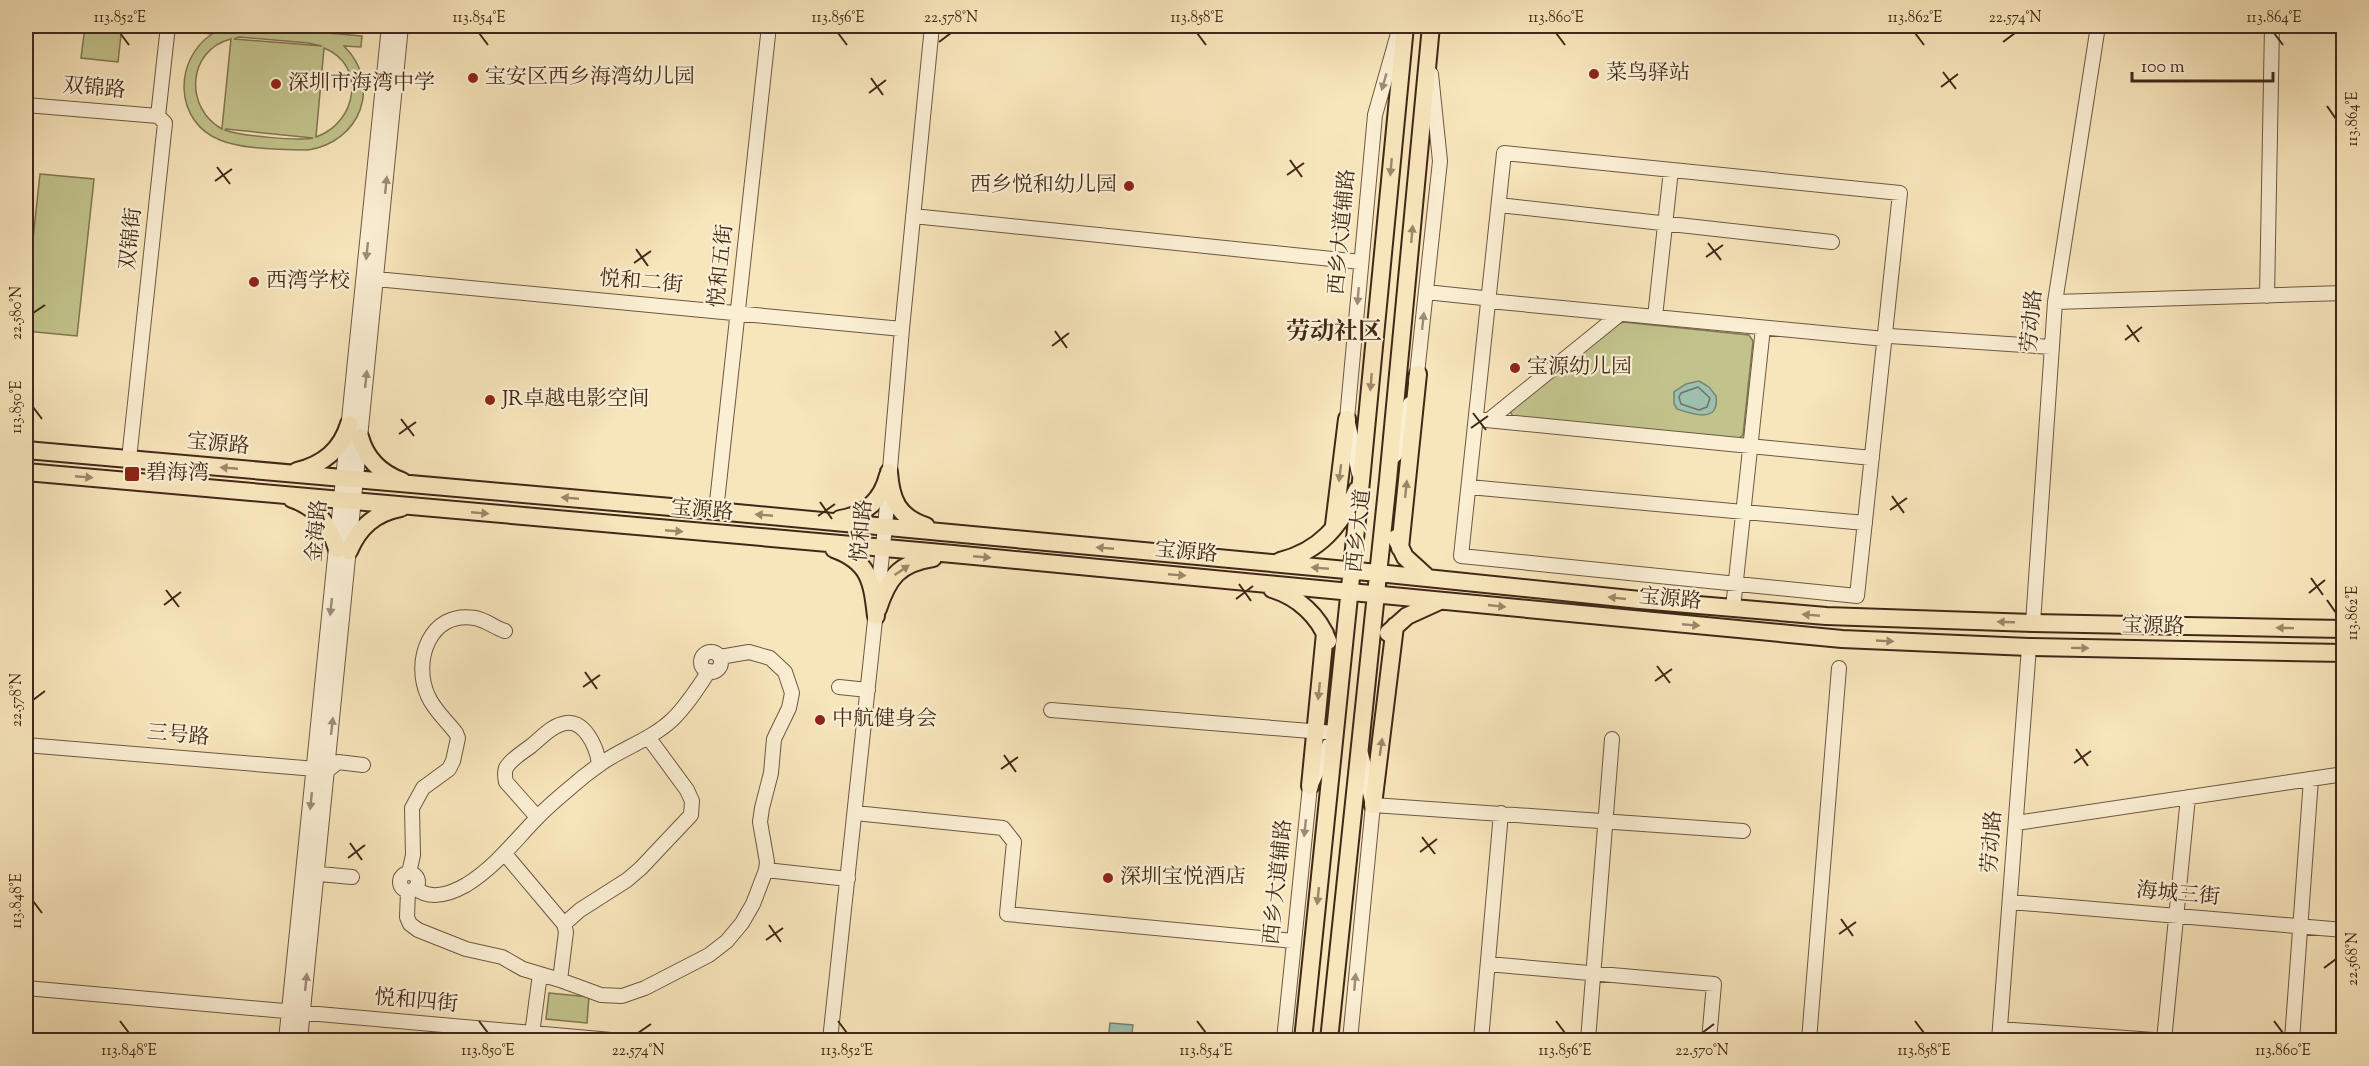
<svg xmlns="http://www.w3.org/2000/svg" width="2369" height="1066" font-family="'Sorts Mill Goudy','Noto Serif SC',serif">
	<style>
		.green { fill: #c2c38c; stroke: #817652; stroke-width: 1.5; fill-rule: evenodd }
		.water { fill: #9dbfae; stroke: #788372; stroke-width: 1.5 }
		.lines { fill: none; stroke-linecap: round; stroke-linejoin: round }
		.shore { stroke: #6e7463; stroke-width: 1.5 }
		.minor-casing { stroke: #6e5741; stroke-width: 16 }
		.major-casing { stroke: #402818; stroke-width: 20 }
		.minor { stroke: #faeed3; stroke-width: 14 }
		.major { stroke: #f7e5bb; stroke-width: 16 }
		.oneway { fill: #9d8b76 }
		.oneway2 { fill: #9c866a }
		.ticks { fill: none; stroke: #402818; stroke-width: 2 }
		.poi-dot { fill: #8f2418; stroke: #faeed3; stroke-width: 2 }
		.labels { text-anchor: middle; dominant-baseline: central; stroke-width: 4.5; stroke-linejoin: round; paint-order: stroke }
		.poi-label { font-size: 21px; fill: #402818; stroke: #faeed3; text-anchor: start }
		.street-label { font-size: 21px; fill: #402818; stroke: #faeed3 }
		.quarter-label { font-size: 24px; font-weight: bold; fill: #402818; stroke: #faeed3 }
		.neatline { fill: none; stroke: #402818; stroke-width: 2 }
		.ticks-label { font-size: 15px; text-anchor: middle; fill: #402818 }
	</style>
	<rect width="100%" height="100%" fill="#f7e5bb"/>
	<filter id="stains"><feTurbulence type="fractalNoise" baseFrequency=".00333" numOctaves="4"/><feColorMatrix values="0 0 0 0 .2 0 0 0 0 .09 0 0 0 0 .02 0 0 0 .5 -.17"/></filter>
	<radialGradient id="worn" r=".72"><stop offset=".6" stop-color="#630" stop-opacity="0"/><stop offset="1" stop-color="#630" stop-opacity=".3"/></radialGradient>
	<!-- green -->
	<path class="green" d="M 85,26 L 122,26 L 118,62 L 81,58 Z
		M 195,26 L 244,26 L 362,36 L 361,47 L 344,46 C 383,85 360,142 308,150 C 285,150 241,149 220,140 C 174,122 173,60 212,34 L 194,32 ZM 239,37 L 308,43 L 322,46 L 234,39 ZM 231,39 L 222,128 L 222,129 C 184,108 187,50 231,39 ZM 324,48 C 367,65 357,123 316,137 ZM 225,130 L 226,129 L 313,138 C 298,141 240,136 225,130 Z
		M 313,26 L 352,26 L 351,33 L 312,30 Z
		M 40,174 L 94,179 L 77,336 L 26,331 L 26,303 Z
		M 1623,322 L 1749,335 L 1753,341 L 1743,435 L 1738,439 L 1513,417 L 1510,411 L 1618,324 Z
		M 549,993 L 589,997 L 587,1023 L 546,1019 Z"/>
	<!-- water -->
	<path class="water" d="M 1699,381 L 1709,387 L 1716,396 C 1720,424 1692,414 1677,409 L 1674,404 L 1674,392 L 1686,384 Z
		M 1110,1023 L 1133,1025 L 1131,1040 L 1108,1040 Z"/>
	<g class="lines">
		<!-- shore -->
		<path class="shore" d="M 1698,387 L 1710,398 L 1707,407 L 1699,410 L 1681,404 L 1679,397 L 1681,393 Z"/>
		<defs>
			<path id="minor" d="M 26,105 L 158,116
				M 1504,153 L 1900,193 L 1857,596 L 1461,556 Z
				M 1499,205 L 1832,242
				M 913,216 L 1361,262
				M 376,279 L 902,329
				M 1426,292 L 1483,298 L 1489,301 L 1885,339 L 1890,336 L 2051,347
				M 2267,296 L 2272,26
				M 2055,302 L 2344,293
				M 1655,317 L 1671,170
				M 1416,383 L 1440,161 L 1431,74
				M 1476,419 L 1872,458
				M 1489,420 L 1620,314
				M 1395,455 L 1410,404
				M 129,459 L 165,123 L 158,116 L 168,26
				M 1359,473 L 1347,419 L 1375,115 L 1399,30
				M 1469,487 L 1865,523
				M 716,511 L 769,26
				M 1733,608 L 1763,328
				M 2033,623 L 2055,302 L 2098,26
				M701 662a10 10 0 1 1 20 0a10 10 0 1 1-20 0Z
				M 839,687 L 868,690
				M 1051,710 L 1335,733 L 1310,786 L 1284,1040
				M 26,745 L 328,770 L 338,762 L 363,765
				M 1373,805 L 1743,831
				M 855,813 L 1003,828 L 1014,842 L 1007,914 L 1294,941
				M 537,817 L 506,782 C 505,777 504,773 506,768 C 511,759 523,752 531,746 C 540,739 550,727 562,724 C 584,716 597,748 599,764
				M 2016,823 L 2344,774
				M 505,854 L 564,924 L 566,932 L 560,980
				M 766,870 L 848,879
				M 309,873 L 352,877
				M 409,873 L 413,855 L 412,808 L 423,788 L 449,769 L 453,761 L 458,738 L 456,733 C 447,721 434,710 428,696 C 412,661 430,610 475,618 C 486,620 495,628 505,631
				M400 882a9 9 0 1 1 18 0a9 9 0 1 1-18 0Z
				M 415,888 C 431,901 450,894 466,885 C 495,867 513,843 536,819 C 546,808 558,798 570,788 C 579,780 589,772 599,765 C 622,748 651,740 673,719 C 687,705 698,688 709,671
				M 408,891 L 407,917 L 410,924 L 418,930 L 466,949 L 502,957 L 523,969 L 560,980 L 601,995 L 622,996 L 645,988 L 709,955 L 727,941 L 742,923 L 753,904 L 766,870 L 767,862 L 760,822 L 762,808 L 771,773 L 774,739 L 789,708 L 792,693 L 785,672 L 770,658 L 749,652 L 720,657
				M 2010,902 L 2344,930
				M 564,924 L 580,910 L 627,880 L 641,868 L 691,815 L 692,801 L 687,790 L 648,737
				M 1488,964 L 1714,984 L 1709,1040
				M 26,988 L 611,1040
				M 2000,1029 L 2154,1040
				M 532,1034 L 540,974
				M 286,1040 L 389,26
				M 300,1040 L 401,26
				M 830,1040 L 885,527 L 902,329 L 932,26
				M 1350,1040 L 1373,805 L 1361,754
				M 1481,1040 L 1501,813
				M 1588,1040 L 1612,739
				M 1809,1040 L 1839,668
				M 1999,1040 L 2029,647
				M 2164,1040 L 2188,797
				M 2292,1040 L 2311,779"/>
			<path id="major" d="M 360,437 C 366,459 380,473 402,481
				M 26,450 L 716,511 L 1378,573 L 1640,600 L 1826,616 L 2033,623 L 2344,629
				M 297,471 C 324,464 341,450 349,424
				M 26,472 L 953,554 L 1842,639 L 2029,647 L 2344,653
				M 889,472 C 891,500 898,517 926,526
				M 292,499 C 317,507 330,526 337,549
				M 840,519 C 865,515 882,500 888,475
				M 1334,525 L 1347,419
				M 1396,538 L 1405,557 L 1428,578
				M 1400,548 L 1418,374
				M 834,549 C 870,562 872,582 876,616
				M 349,551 C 359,527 375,513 401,508
				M 1280,561 C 1320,551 1340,526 1357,490
				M 1272,589 C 1298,597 1319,616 1328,641
				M 878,609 C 888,578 899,563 933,558
				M 1388,633 L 1407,616 L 1440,601
				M 1310,786 L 1325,633
				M 1373,805 L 1395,626
				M 1303,1040 L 1361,481 L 1405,26
				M 1329,1040 L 1388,480 L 1431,26"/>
		</defs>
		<!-- minor casing -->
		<use href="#minor" class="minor-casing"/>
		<!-- major casing -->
		<use href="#major" class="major-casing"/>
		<!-- minor -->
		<use href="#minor" class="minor"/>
		<!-- major -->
		<use href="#major" class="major"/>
	</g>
	<!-- one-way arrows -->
	<defs><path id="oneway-solid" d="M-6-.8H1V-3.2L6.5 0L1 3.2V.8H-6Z" transform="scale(1.5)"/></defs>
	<g class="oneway">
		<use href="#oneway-solid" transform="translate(1384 82) rotate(106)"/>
		<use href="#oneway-solid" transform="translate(386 185) rotate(-84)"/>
		<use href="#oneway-solid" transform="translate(367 251) rotate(96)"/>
		<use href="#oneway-solid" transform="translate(1358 296) rotate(95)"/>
		<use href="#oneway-solid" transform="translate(1423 321) rotate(-84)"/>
		<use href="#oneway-solid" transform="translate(366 379) rotate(-84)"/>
		<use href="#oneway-solid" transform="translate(331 607) rotate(96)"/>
		<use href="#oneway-solid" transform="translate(332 726) rotate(-84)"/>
		<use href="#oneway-solid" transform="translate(311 801) rotate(96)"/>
		<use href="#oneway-solid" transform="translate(1305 828) rotate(96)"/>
		<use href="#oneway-solid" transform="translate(306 982) rotate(-84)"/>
		<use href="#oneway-solid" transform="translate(1355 982) rotate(-85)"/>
	</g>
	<g class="oneway2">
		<use href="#oneway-solid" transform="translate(1391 167) rotate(95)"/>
		<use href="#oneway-solid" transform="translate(1412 234) rotate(-85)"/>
		<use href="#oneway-solid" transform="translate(1371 382) rotate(95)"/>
		<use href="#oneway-solid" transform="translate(229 468) rotate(-175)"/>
		<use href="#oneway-solid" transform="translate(1340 473) rotate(97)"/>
		<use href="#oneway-solid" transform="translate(84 477) rotate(5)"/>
		<use href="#oneway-solid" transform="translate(1406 489) rotate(-84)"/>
		<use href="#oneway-solid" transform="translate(570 498) rotate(-175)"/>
		<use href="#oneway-solid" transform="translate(480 513) rotate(5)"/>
		<use href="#oneway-solid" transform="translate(764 515) rotate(-175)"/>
		<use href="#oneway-solid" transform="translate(674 531) rotate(5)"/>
		<use href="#oneway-solid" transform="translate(1105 548) rotate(-175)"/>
		<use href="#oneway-solid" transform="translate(982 557) rotate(5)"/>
		<use href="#oneway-solid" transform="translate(1320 568) rotate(-175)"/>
		<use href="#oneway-solid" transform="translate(902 570) rotate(-34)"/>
		<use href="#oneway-solid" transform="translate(1177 575) rotate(5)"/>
		<use href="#oneway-solid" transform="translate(1617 598) rotate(-174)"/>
		<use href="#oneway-solid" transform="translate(1497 606) rotate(6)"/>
		<use href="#oneway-solid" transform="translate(1811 615) rotate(-175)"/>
		<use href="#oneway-solid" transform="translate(2006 622) rotate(-178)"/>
		<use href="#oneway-solid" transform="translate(1691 625) rotate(5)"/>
		<use href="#oneway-solid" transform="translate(2285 628) rotate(-179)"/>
		<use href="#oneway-solid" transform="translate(1885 641) rotate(3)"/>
		<use href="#oneway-solid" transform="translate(2080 648) rotate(1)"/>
		<use href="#oneway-solid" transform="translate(1319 691) rotate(96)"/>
		<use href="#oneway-solid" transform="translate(1381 747) rotate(-82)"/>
		<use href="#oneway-solid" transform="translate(1318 896) rotate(96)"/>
	</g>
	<!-- ticks -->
	<path class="ticks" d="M 120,33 L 129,45M 479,33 L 488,45M 838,33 L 847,45M 1197,33 L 1206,45M 1556,33 L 1565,45M 1915,33 L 1924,45M 2274,33 L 2283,45M 939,42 L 951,33M 2003,42 L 2015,33M 1943,72 L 1956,89M 871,78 L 883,95M 1941,87 L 1958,74M 869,93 L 886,80M 2327,106 L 2336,119M 1290,160 L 1302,177M 217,167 L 230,184M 1287,175 L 1304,163M 215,181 L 232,169M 1708,243 L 1721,260M 636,249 L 648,266M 1706,257 L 1723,245M 634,263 L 651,251M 33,313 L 45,305M 2127,325 L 2139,342M 1055,331 L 1067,348M 2125,340 L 2142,327M 1052,346 L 1069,333M 33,407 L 42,419M 1473,413 L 1486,430M 401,419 L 414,436M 1471,428 L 1488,416M 399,434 L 416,422M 1892,496 L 1904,513M 820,502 L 832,519M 1890,510 L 1907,498M 818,516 L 835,504M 2311,578 L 2323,595M 1239,584 L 1251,601M 166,590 L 179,607M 2309,593 L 2325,580M 1236,599 L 1253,586M 2327,600 L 2336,613M 164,605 L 181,592M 1657,666 L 1670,683M 585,672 L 597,689M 1655,681 L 1672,669M 583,687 L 600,675M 33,700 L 45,691M 2076,749 L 2088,766M 1004,755 L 1016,772M 2074,763 L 2091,751M 1001,769 L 1018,757M 1422,837 L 1435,854M 350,843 L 362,860M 1420,852 L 1437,839M 348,858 L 365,845M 33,901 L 42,913M 1841,919 L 1853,936M 769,925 L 781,942M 1839,934 L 1856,922M 766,940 L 783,928M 2324,968 L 2336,959M 120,1021 L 129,1033M 479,1021 L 488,1033M 838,1021 L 847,1033M 1197,1021 L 1206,1033M 1556,1021 L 1565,1033M 1915,1021 L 1924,1033M 2274,1021 L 2283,1033M 638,1033 L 651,1024M 1702,1033 L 1714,1024"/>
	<!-- markers -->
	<g class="poi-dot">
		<circle cx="1594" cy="74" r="6"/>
		<circle cx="473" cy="78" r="6"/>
		<circle cx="276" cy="84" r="6"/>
		<circle cx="1129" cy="186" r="6"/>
		<circle cx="254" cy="282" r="6"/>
		<circle cx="1515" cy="368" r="6"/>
		<circle cx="490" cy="400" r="6"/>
		<rect x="124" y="466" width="16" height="16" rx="3"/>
		<circle cx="820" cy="720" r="6"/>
		<circle cx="1108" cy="878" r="6"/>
	</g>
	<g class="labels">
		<!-- poi labels -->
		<g class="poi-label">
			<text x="1606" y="74">菜鸟驿站</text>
			<text x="485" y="78">宝安区西乡海湾幼儿园</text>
			<text x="288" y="84">深圳市海湾中学</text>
			<text x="1117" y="186" text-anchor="end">西乡悦和幼儿园</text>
			<text x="266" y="282">西湾学校</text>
			<text x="1527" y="368">宝源幼儿园</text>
			<text x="502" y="400">JR卓越电影空间</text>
			<text x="146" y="474">碧海湾</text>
			<text x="832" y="720">中航健身会</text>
			<text x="1120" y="878">深圳宝悦酒店</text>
		</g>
		<!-- street labels -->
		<g class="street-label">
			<text transform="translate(94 89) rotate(5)">双锦路</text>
			<text transform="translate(1343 232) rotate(-85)">西乡大道辅路</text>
			<text transform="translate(132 239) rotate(-84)">双锦街</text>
			<text transform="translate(722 266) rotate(-84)">悦和五街</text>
			<text transform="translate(641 283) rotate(5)">悦和二街</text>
			<text transform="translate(2033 321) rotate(-85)">劳动路</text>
			<text transform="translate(218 445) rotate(5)">宝源路</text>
			<text transform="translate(702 511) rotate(5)">宝源路</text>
			<text transform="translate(318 531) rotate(-85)">金海路</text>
			<text transform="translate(863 531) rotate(-85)">悦和路</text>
			<text transform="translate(1360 531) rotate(-84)">西乡大道</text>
			<text transform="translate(1186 553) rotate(5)">宝源路</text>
			<text transform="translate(1670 600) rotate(5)">宝源路</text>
			<text transform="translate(2153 627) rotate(1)">宝源路</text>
			<text transform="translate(178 736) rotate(5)">三号路</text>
			<text transform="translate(1993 842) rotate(-86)">劳动路</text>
			<text transform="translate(1279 882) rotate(-84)">西乡大道辅路</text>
			<text transform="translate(2178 895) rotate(5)">海城三街</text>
			<text transform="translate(416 1002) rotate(5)">悦和四街</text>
		</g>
		<!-- quarter labels -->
		<g class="quarter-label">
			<text x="1334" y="333">劳动社区</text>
		</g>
	</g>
	<!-- margin -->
	<rect width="2369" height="1066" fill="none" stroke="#f7e5bb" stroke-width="66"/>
	<!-- scale -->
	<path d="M2132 72v9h141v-9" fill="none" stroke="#402818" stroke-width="3"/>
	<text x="2141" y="72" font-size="18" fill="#402818" stroke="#faeed3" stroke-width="4.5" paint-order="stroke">100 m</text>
	<rect x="33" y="33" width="2303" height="1000" class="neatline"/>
	<g class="ticks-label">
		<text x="120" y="22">113.852°E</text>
		<text x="479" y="22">113.854°E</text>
		<text x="838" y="22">113.856°E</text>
		<text x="951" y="22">22.578°N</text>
		<text x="1197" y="22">113.858°E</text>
		<text x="1556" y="22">113.860°E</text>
		<text x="1915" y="22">113.862°E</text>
		<text x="2015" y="22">22.574°N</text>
		<text x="2274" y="22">113.864°E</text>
		<text transform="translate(2352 119) rotate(-90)" y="5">113.864°E</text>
		<text transform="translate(16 313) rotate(-90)" y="5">22.580°N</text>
		<text transform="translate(16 407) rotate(-90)" y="5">113.850°E</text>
		<text transform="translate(2352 613) rotate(-90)" y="5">113.862°E</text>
		<text transform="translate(16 700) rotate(-90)" y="5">22.578°N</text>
		<text transform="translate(16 901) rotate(-90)" y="5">113.848°E</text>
		<text transform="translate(2352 959) rotate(-90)" y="5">22.568°N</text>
		<text x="129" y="1055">113.848°E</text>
		<text x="488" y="1055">113.850°E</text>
		<text x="638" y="1055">22.574°N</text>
		<text x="847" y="1055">113.852°E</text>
		<text x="1206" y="1055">113.854°E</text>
		<text x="1565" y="1055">113.856°E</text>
		<text x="1702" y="1055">22.570°N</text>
		<text x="1924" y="1055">113.858°E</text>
		<text x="2283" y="1055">113.860°E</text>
	</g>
	<rect width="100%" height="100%" filter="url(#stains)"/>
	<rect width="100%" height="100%" fill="url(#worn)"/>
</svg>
